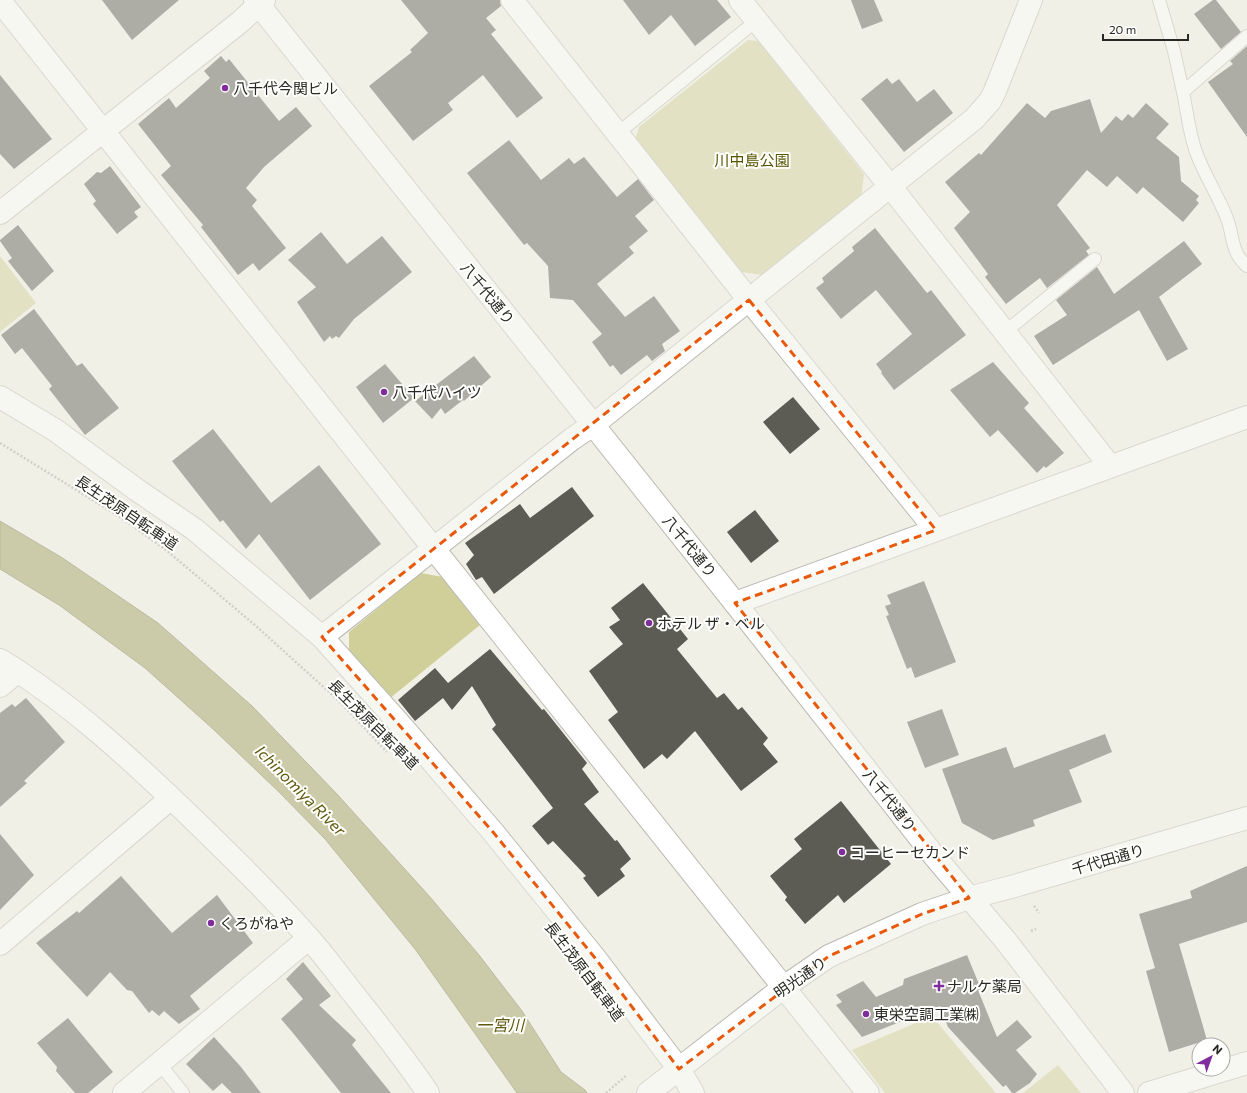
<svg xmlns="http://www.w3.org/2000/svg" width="1247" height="1093" font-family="Commissioner,'Noto Sans JP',sans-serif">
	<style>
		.green { fill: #d1cf99 }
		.water { fill: #a09d5e; stroke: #7c7a4d }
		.building { fill: #5c5b54 }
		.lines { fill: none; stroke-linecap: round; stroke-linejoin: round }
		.service-casing { stroke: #bbbbb3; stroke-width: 14 }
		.minor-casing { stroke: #bbbbb3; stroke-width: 24 }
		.tertiary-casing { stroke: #bbbbb3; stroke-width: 24 }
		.path { stroke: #a9a9a2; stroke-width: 2.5; stroke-dasharray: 2 2; stroke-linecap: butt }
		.service { stroke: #fff; stroke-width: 12 }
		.minor { stroke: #fff; stroke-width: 22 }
		.tertiary { stroke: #fff; stroke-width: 22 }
		.marked { fill: none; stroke: #e8590c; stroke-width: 3; stroke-dasharray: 8 5; stroke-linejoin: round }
		.poi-dot { fill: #7f2d9c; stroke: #fffffe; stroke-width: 1.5 }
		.labels { text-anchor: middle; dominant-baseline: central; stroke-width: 4; stroke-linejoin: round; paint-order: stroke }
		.poi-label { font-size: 15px; fill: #282824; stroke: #fffffe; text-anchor: start }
		.park-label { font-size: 15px; fill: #585402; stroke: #fffffe }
		.street-label { font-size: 15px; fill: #282824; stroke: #fffffe }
		.water-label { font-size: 16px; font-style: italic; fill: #5f5a0d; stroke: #fffffe }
	</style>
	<rect width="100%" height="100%" fill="#f0f0e7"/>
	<!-- green -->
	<path class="green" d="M 748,40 L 758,41 L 864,174 L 861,198 L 763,275 L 740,272 L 635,140 L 639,127 Z
		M 0,256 L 36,303 L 0,332 Z
		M 421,573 L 443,577 L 480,625 L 389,699 L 349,655 L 349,632 Z
		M 932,1016 L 996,1093 L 885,1093 L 852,1050 Z
		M 1058,1065 L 1081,1093 L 1023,1093 Z"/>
	<!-- water -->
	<path class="water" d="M 0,521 L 61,557 L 158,623 L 252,706 L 336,793 L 430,897 L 479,955 L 522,1011 L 561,1072 L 585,1090 L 587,1093 L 517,1093 L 415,949 L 325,839 L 279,792 L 213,729 L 145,668 L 59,605 L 0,569 Z"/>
	<!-- building -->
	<path class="building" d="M 102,0 L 179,0 L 132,40 Z
		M 401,0 L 500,0 L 501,6 L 486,18 L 496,30 L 491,34 L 543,98 L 517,118 L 483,75 L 448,103 L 453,110 L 413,141 L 369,86 L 412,52 L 410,50 L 428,33 Z
		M 623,0 L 717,0 L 731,17 L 695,46 L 671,15 L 649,35 Z
		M 851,0 L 874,0 L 883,21 L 862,29 Z
		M 1213,0 L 1216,0 L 1241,32 L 1221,49 L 1194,14 Z
		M 1247,46 L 1247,137 L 1208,82 L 1233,64 L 1230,61 Z
		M 221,56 L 226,62 L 229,59 L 279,121 L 296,107 L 312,126 L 264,167 L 246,188 L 257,200 L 252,206 L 286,248 L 259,271 L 253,263 L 238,275 L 201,227 L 203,225 L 161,175 L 171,166 L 138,124 L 169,98 L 176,108 L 210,78 L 204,71 Z
		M 0,75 L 52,139 L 14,169 L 0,154 Z
		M 887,78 L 892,84 L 899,79 L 917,102 L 934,89 L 953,113 L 904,152 L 861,99 Z
		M 1090,99 L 1101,133 L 1116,116 L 1122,121 L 1128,114 L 1133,118 L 1146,103 L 1169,124 L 1156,138 L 1179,157 L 1181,181 L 1199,196 L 1196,200 L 1199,203 L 1183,222 L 1143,187 L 1137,194 L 1117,176 L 1107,187 L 1087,170 L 1057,205 L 1090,248 L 1086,251 L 1089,255 L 1047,288 L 1040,278 L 1006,304 L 985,277 L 988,274 L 954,228 L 970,212 L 945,182 L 979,153 L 981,155 L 1027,103 L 1045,118 L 1051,111 Z
		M 509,140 L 541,180 L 569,158 L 574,164 L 584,157 L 617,197 L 638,179 L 654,200 L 635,216 L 648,231 L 629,247 L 634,253 L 597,284 L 625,317 L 654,296 L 680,331 L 662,344 L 665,351 L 652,361 L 647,355 L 621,375 L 613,365 L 610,367 L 592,342 L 602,334 L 573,300 L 550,298 L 548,266 L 527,243 L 524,245 L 467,173 Z
		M 110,166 L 141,207 L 134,212 L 138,217 L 117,234 L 93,204 L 96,201 L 84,184 L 97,172 L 101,173 Z
		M 18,225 L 54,271 L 32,291 L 8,261 L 12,258 L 0,241 L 0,240 Z
		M 875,228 L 927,293 L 931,290 L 966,335 L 894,390 L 881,373 L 882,372 L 876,364 L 912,334 L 876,290 L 841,319 L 816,288 L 824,282 L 822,278 L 854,251 L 852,247 Z
		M 321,232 L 347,264 L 382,236 L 412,272 L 354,319 L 339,338 L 336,336 L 332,339 L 330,336 L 324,342 L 297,302 L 316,287 L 288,260 Z
		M 1184,241 L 1202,264 L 1159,297 L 1188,349 L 1167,361 L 1139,310 L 1053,365 L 1034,336 L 1067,315 L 1056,300 L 1097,267 L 1114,294 Z
		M 34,309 L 77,366 L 82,363 L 119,408 L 85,435 L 49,389 L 52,386 L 22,348 L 15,354 L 1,335 Z
		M 474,356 L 491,377 L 464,401 L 463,400 L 445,414 L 441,408 L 432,419 L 415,401 Z
		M 993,362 L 1029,403 L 1024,408 L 1064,453 L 1046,468 L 1044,466 L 1037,473 L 998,430 L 990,437 L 950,390 Z
		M 385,364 L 414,398 L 383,423 L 356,387 Z
		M 793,397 L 820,429 L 790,454 L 763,422 Z
		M 213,429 L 271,503 L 319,465 L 381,544 L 310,600 L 259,534 L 246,549 L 223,520 L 220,522 L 172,461 Z
		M 572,487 L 594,516 L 494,594 L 482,577 L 476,580 L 466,564 L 474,555 L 465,543 L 520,504 L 530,518 Z
		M 755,510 L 779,541 L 751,563 L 727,532 Z
		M 924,581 L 956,662 L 915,678 L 911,667 L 907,669 L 886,616 L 889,615 L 885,606 L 891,604 L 887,595 Z
		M 643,583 L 688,639 L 677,649 L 717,698 L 724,693 L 738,710 L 742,707 L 768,738 L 763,744 L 778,762 L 741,791 L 695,731 L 667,759 L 662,754 L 644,769 L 608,720 L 618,712 L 589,671 L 623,644 L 609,627 L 620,620 L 611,608 Z
		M 490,649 L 542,710 L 544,709 L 587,763 L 582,769 L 599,792 L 584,804 L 615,841 L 617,840 L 631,859 L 620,869 L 625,876 L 598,897 L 583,878 L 586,876 L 553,841 L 548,845 L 532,826 L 553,808 L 492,729 L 496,725 L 472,686 L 452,710 L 443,698 L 415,721 L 398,700 L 435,668 L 448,683 Z
		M 26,698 L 65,742 L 24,781 L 27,783 L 0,807 L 0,713 L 12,704 L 15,707 Z
		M 942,709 L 959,755 L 925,768 L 907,722 Z
		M 1105,734 L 1112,752 L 1069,770 L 1082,802 L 1033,820 L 1035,826 L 993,840 L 962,823 L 942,769 L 1006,747 L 1014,768 Z
		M 841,801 L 891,864 L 844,903 L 838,895 L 805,924 L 785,900 L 787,897 L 770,876 L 802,849 L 794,839 Z
		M 0,834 L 34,875 L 0,910 Z
		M 1247,866 L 1247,922 L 1179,944 L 1207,1040 L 1169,1052 L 1146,971 L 1155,968 L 1139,914 L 1192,898 L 1190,891 Z
		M 121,876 L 172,933 L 217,895 L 253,943 L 190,996 L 200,1009 L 179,1024 L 164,1011 L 159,1016 L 152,1010 L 149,1013 L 132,991 L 127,990 L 110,972 L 87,997 L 36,943 L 77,911 L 79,913 Z
		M 967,955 L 981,989 L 978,990 L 997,1037 L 1017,1020 L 1032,1037 L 1016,1050 L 1037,1074 L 1030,1083 L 1015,1093 L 1012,1093 L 1006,1085 L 1003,1087 L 948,1027 L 940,1006 L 862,1037 L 836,1005 L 842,1002 L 836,995 L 863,981 L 876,997 L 903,985 L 904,979 Z
		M 303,962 L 331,996 L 319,1005 L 356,1040 L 352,1045 L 391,1093 L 341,1093 L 293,1033 L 281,1019 L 303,999 L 286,979 Z
		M 68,1018 L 113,1072 L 88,1093 L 75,1093 L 56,1071 L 57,1067 L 37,1043 Z
		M 214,1037 L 241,1067 L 261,1093 L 232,1093 L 222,1083 L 213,1091 L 186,1064 Z"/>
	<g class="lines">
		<defs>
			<path id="service" d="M 1159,0 L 1174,51 L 1183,92
				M 1247,36 L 1183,92 C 1187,111 1189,133 1196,152 C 1204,174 1217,194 1226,216 C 1234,234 1230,252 1247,266
				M 618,133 L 756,21
				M 1005,332 L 1095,259
				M 159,1063 L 183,1093"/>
			<path id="minor" d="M 512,0 L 749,300 L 936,530
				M 740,0 L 890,186 L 1110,466
				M 0,1 L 434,549 L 868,1093
				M 0,213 L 240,22 L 264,0
				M 0,397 L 55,430 L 137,490 L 194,529 L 322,637 L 399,723 L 493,832 L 595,958 L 679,1069 L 693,1093
				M 735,603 L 1247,417
				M 322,637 L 572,439 L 593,425 L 974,119 L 990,101 L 995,91 L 1031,0
				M 0,660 C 72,704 134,762 194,820 C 233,858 272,896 308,937 C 325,956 340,977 356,997 C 381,1029 406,1060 428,1093
				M 0,686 L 18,671
				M 0,944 L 171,798
				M 124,1093 L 309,938
				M 1149,1093 L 1247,1063"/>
			<path id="tertiary" d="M 255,0 L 735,603 L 935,857 L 1006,941 L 1123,1093
				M 648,1093 L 784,987 L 829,956 L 922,914 L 969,898 L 1018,885 L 1247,818"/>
		</defs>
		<!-- service casing -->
		<use href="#service" class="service-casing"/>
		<!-- minor casing -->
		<use href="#minor" class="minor-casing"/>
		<!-- tertiary casing -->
		<use href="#tertiary" class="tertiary-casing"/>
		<!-- path -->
		<path class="path" d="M 0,443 L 120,517 L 166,550 L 256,626 L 339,701 L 387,752
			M 1034,906 L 1039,913
			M 1031,931 L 1036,929
			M 606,1093 L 627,1075"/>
		<!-- service -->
		<use href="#service" class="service"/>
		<!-- minor -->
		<use href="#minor" class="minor"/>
		<!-- tertiary -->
		<use href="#tertiary" class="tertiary"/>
	</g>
	<!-- marked area -->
	<path d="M0 0H1247V1093H0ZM 749,300 L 936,530 L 735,603 L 969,898 L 922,914 L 829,956 L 679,1069 L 595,958 L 493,832 L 322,637 Z" fill="#f0f0e7" fill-opacity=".55" fill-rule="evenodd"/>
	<path class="marked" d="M 749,300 L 936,530 L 735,603 L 969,898 L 922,914 L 829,956 L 679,1069 L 595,958 L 493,832 L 322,637 Z"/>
	<!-- markers -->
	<g class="poi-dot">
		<circle cx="225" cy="88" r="4"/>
		<circle cx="384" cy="392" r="4"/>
		<circle cx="649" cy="623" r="4"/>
		<circle cx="842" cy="852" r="4"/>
		<circle cx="211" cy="923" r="4"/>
		<path d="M937 980h4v4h4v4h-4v4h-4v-4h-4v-4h4z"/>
		<circle cx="866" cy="1014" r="4"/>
	</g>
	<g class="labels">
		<!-- poi labels -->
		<g class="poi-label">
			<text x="233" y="88">八千代今関ビル</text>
			<text x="392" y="392">八千代ハイツ</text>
			<text x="657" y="623">ホテル ザ・ベル</text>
			<text x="850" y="852">コーヒーセカンド</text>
			<text x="219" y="923">くろがねや</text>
			<text x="947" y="986">ナルケ薬局</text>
			<text x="874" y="1014">東栄空調工業㈱</text>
		</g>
		<!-- park labels -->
		<g class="park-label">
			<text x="752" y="160">川中島公園</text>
		</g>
		<!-- street labels -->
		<g class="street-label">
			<text transform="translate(488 293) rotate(51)">八千代通り</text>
			<text transform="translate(127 512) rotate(34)">長生茂原自転車道</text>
			<text transform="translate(690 546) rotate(51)">八千代通り</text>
			<text transform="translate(374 724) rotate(45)">長生茂原自転車道</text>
			<text transform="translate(890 800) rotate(52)">八千代通り</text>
			<text transform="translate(1108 859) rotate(-16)">千代田通り</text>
			<text transform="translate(585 971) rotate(53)">長生茂原自転車道</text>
			<text transform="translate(800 977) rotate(-35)">明光通り</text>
		</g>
		<!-- water labels -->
		<g class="water-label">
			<text transform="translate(301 790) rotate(45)">Ichinomiya River</text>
			<text x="500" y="1024">一宮川</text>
		</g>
	</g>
	<!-- north arrow -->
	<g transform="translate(1211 1057) rotate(41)"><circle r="19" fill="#fffffe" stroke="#a9a9a7"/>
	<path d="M0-3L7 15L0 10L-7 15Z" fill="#7f2d9c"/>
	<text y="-6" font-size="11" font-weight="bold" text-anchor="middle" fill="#282824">N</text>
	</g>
	<!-- scale -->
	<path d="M1103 34v6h85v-6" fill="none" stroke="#282824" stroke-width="2"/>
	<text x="1109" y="34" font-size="12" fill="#282824" stroke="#fffffe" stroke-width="3" paint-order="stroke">20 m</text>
</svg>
